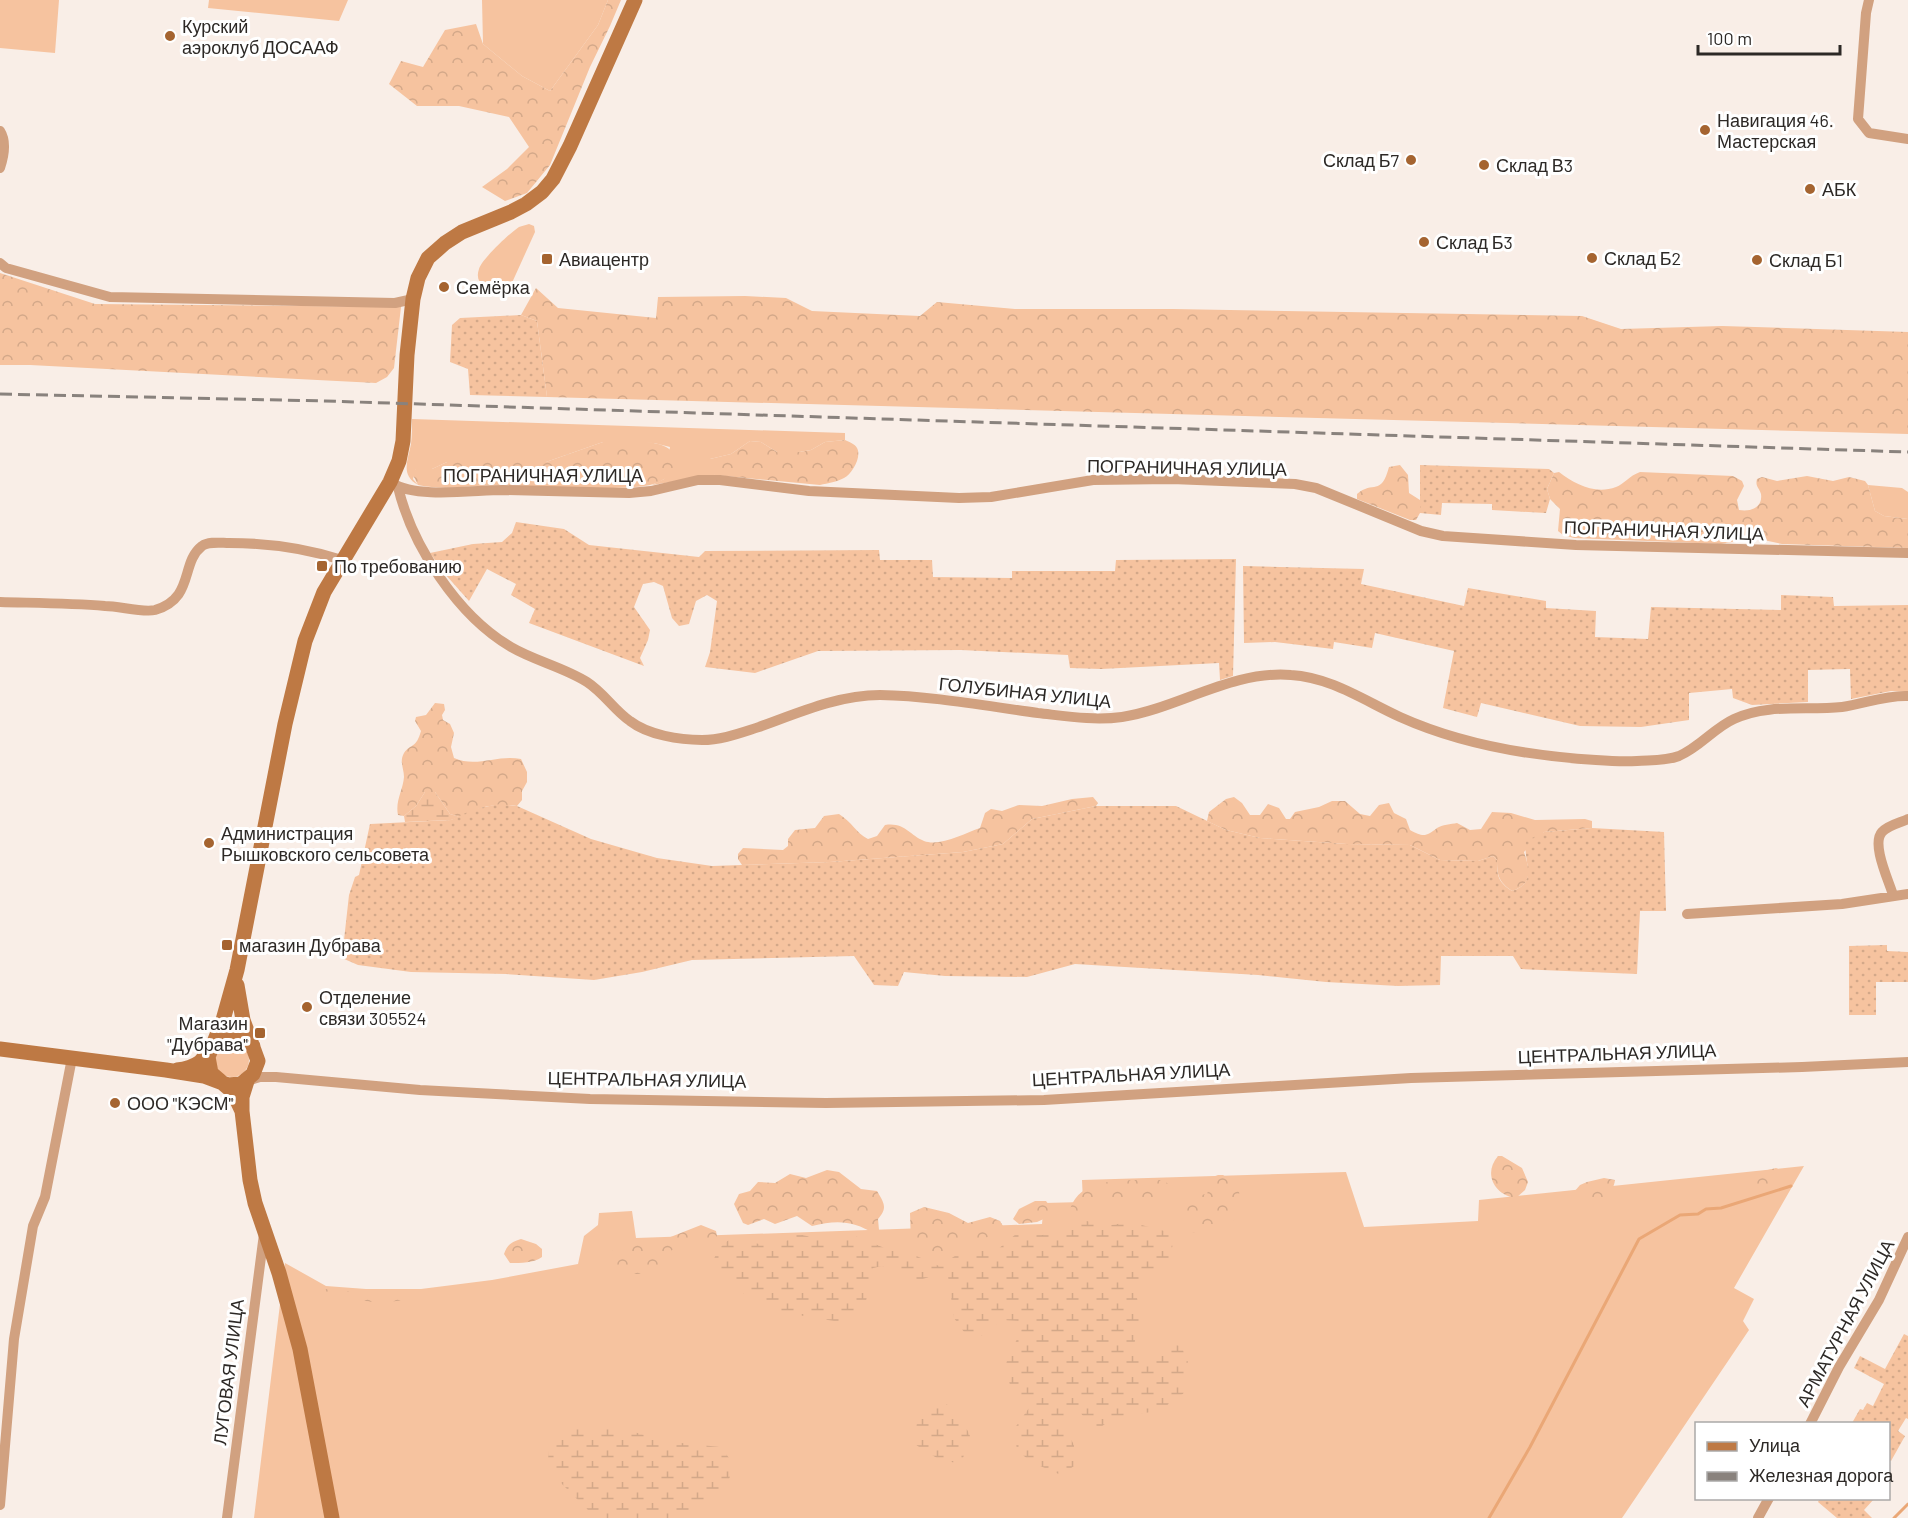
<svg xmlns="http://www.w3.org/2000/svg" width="1908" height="1518" font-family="Barlow,sans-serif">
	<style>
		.grass { fill: #f6c39f }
		.forest { fill: url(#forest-crowns) }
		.wetland { fill: url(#wetland-marsh) }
		.garden { fill: url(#garden-dots) }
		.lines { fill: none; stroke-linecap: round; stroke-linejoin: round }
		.stream { stroke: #eaa776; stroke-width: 3 }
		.street { stroke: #d1a180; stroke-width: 10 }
		.secondary { stroke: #be7944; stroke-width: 15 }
		.rail { stroke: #89827d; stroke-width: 3; stroke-dasharray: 12 6; stroke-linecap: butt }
		.poi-dot { fill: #a56430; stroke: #fff; stroke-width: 2 }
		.labels { text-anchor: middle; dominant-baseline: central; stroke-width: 6; stroke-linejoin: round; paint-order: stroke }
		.poi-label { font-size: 18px; fill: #2d2926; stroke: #fff; text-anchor: start }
		.street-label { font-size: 18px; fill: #2d2926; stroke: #fff }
	</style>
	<defs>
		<pattern id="forest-crowns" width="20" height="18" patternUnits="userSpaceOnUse" patternTransform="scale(1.5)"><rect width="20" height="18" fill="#f6c39f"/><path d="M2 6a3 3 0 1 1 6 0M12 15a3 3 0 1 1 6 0" fill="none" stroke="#d3a889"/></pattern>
		<pattern id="wetland-marsh" width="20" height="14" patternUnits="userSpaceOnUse" patternTransform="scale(1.5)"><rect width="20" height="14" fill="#f6c39f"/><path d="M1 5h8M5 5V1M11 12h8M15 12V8" fill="none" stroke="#d3a889"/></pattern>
		<pattern id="garden-dots" width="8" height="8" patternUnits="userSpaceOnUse" patternTransform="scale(1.5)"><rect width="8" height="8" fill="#f6c39f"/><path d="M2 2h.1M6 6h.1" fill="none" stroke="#d3a889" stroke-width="1.8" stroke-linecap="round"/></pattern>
	</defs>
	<rect width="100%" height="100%" fill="#f9eee7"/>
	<!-- grass -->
	<path class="grass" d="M 0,0 L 59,0 L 55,53 L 0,48 Z
		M 209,0 L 348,0 L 339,21 L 208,8 Z
		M 482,0 L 608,0 L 598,25 L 550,91 L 522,76 L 483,44 Z
		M 529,224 L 534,226 L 535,232 L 511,285 C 498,293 472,289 479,269 C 481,260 511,232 519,227 C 522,226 526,225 529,224 Z
		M 412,419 L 845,433 L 845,440 L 825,442 L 811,450 L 799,452 L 777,452 L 761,442 L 750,441 L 731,454 L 710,459 L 715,475 L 652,485 L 664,479 L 670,447 L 654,443 L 603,442 L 546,462 L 447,462 L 432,469 L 416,469 L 413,479 L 418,485 C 400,475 408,460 411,444 C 412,436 412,427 412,419 Z
		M 1868,485 L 1902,488 L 1908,492 L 1908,519 L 1884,516 L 1875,511 Z
		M215 1060a17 17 0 1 1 34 0a17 17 0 1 1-34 0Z
		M 1804,1166 L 1734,1288 L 1754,1299 L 1743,1321 L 1749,1330 L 1622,1518 L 254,1518 L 285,1263 L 326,1286 L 366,1289 L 421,1289 L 492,1280 L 578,1264 L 584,1236 L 598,1225 L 599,1213 L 632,1211 L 636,1238 L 1042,1224 L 1044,1203 L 1083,1202 L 1082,1180 L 1346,1172 L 1364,1227 L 1478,1221 L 1479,1200 Z"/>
	<!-- forest -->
	<path class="forest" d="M 608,0 L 621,0 L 610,26 L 590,67 L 550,165 L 527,193 L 505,201 L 482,187 L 507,169 L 529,147 L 509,117 L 459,106 L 417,106 L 389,84 L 401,61 L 423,67 L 445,30 L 476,24 L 483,44 L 522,76 L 550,91 L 598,25 Z
		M 0,273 L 95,304 L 401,307 L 394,368 L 387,377 L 376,383 L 30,365 L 0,365 Z
		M 536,288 L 558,308 L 656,318 L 658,297 L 745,296 L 786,298 L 812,311 L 920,316 L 937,302 L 1015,309 L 1173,309 L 1582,316 L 1621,329 L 1722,326 L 1908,332 L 1908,434 L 547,397 L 537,321 L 521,315 Z
		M 845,440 C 849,442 855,444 857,448 C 862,457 852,474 844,478 C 837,482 828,483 820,485 L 715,475 L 706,469 L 710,459 L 731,454 L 750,441 L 761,442 L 777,452 L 799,452 L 811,450 L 825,442 Z
		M 603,442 C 623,442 688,434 672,470 C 668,478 659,483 650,485 C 634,488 617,488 600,488 C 567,488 533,486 500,485 C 472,485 445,491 418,485 L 412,473 L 416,469 L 432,469 L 447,462 L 499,455 L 536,462 L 546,462 Z
		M 1400,465 L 1408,475 L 1409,493 L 1420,500 L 1420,513 L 1416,520 L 1410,520 L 1357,499 L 1357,494 C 1373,480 1381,497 1389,467 Z
		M 1559,472 C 1575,484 1595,495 1616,487 C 1624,484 1629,476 1640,472 L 1733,476 L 1742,481 L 1744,486 L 1737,500 L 1739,510 C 1750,512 1763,508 1761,494 C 1759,487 1755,487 1757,479 L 1762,477 L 1777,481 L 1807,476 L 1833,481 L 1849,477 L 1865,481 L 1868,485 L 1875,511 L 1884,516 L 1908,519 L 1908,548 L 1782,544 L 1754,538 L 1721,544 L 1574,538 L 1563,535 L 1558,531 L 1560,509 L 1550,499 L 1547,489 L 1554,473 Z
		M 435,703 L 444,704 L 445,710 L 442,715 L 443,720 L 450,724 L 454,733 L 451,747 L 454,758 C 477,768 498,754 521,759 L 527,772 L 527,782 L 522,791 L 522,800 L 517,806 C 496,803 479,806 460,817 L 450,814 L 435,792 L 425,792 L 416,806 L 404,816 L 398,815 C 395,801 403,790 404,777 C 404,768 399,762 404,753 C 411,743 416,749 421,731 L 415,721 L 416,717 L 426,715 Z
		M 1093,797 L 1098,803 L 1096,806 L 1032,819 L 1003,844 L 963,852 L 830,862 L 742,865 L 738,859 L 738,854 L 743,848 L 783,850 L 788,846 L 788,839 L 795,830 L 815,828 L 824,816 L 839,814 C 852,822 856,833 868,839 L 877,836 L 885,825 C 905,822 909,835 924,841 C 940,847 965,833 980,828 L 985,813 L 991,809 L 1002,811 L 1019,805 L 1042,806 L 1072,799 Z
		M 1234,797 L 1242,803 L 1250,815 L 1260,815 L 1268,804 L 1279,808 L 1286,819 L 1290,819 L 1295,812 L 1319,807 L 1332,801 L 1345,801 L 1360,814 L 1370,816 L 1379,805 L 1389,803 L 1394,813 L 1406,819 L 1410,830 C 1423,837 1426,837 1437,828 C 1442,825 1451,824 1457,823 L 1470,830 L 1481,829 L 1492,812 L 1511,813 L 1535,820 L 1585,819 L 1592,821 L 1592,828 L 1544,832 L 1524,852 C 1530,870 1533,884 1512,891 C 1499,882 1497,876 1497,860 L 1493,856 L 1478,861 L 1440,860 L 1410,845 L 1347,844 L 1260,838 L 1226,830 L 1207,821 L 1209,812 L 1226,799 Z
		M 1498,1156 L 1502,1156 L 1522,1168 L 1528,1182 L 1525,1190 L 1516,1198 C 1494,1195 1483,1173 1498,1156 Z
		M 1776,1168 L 1787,1173 L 1788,1177 C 1782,1189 1771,1190 1759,1189 L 1754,1182 L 1760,1172 Z
		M 827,1170 L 839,1172 L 861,1189 L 877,1191 C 884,1203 888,1208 878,1219 L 879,1230 L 875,1234 C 852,1220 836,1220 812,1226 L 797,1216 L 775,1224 L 764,1219 L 748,1225 L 743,1223 L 734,1204 L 739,1194 L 750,1191 L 758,1182 L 775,1183 L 790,1174 L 806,1178 Z
		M 1218,1175 L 1223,1175 L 1238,1185 L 1242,1212 C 1222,1230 1221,1237 1192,1232 L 1182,1216 L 1172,1209 L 1175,1201 L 1179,1198 L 1207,1194 L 1213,1177 Z
		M 1604,1178 L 1615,1180 C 1613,1198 1590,1208 1574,1200 L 1574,1192 L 1580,1185 L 1587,1182 Z
		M 1161,1180 L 1171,1185 L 1173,1190 L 1170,1195 L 1161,1201 L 1143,1200 L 1125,1204 L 1100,1205 L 1088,1210 L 1080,1219 L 1073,1219 L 1069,1214 C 1076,1174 1131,1181 1161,1180 Z
		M 1035,1201 L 1046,1201 L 1049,1205 L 1048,1217 L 1037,1222 L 1019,1224 L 1013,1219 L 1019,1209 Z
		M 924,1207 L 949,1213 L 968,1223 L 990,1217 L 1000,1221 L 1003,1226 L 995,1235 L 955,1246 L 941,1256 L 928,1257 L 920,1255 L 911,1246 L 910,1213 Z
		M 701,1225 L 716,1231 L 717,1236 C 708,1244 684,1243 672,1250 C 665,1254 664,1264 657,1268 C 644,1278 626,1273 611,1271 L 606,1264 L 608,1254 L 623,1244 L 668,1238 Z
		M 521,1239 L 536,1244 L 542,1249 L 542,1257 C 534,1263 521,1263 510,1263 L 504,1254 C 507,1245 511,1242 521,1239 Z
		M 325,1289 L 374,1294 L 401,1293 L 408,1297 L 405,1300 L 379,1303 L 327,1295 Z"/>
	<!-- wetland -->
	<path class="wetland" d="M 425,792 L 435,792 L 450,814 L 460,817 L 451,820 L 405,822 L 404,816 L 416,806 Z
		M 1083,1220 L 1105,1226 L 1130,1222 L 1168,1232 L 1174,1237 L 1170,1260 L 1135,1285 L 1140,1317 L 1133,1350 L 1145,1361 L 1173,1344 L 1181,1346 L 1188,1360 L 1184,1393 L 1159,1411 L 1114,1417 L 1101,1427 L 1092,1426 L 1075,1407 L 1067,1408 L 1063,1424 L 1074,1445 L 1074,1466 L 1061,1475 L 1031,1462 L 1017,1450 L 1014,1429 L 1029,1408 L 1011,1389 L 1005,1365 L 1022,1328 L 1018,1321 L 1002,1320 L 981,1336 L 964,1332 L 954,1318 L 948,1276 L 939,1274 L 913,1282 L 882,1266 L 873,1268 L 866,1301 L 848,1318 L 840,1322 L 798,1315 L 791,1320 C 761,1305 733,1291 712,1264 L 718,1249 L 731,1238 L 769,1246 L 784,1244 L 792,1233 L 831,1241 L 855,1236 L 887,1249 L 903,1250 L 939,1266 L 966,1249 L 997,1250 L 1016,1234 L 1043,1235 Z
		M 942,1401 L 960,1414 L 970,1436 L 963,1458 L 957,1463 L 940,1460 L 916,1445 C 911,1431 919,1418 926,1406 Z
		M 578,1426 L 626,1430 L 672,1442 L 720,1447 L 730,1459 L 731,1474 L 725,1489 L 677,1518 L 606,1518 L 588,1510 L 553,1475 L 548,1459 L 550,1442 L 561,1429 Z"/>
	<!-- garden -->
	<path class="garden" d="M 521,315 L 537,321 L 547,397 L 470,395 L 468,369 L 450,362 L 452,325 L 460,318 Z
		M 1420,465 L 1549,469 L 1554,473 L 1547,489 L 1550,499 L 1546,513 L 1492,510 L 1492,504 L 1442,503 L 1441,515 L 1420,513 Z
		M 516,522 L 564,529 L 589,545 L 699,557 L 705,551 L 879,550 L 880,560 L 932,560 L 933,577 L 1012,578 L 1012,571 L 1115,571 L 1116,560 L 1236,559 L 1233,676 L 1220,680 L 1219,663 L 1101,669 L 1070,668 L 1068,655 L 961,650 L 818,651 L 755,673 L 705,667 L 710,652 L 717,601 L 707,595 L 696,601 L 689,624 L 679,626 L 672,618 L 663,586 L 654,582 L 643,584 L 634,607 L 650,630 L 648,640 L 640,658 L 644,666 L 529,623 L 535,609 L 511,595 L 516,584 L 487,569 L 469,601 L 445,574 L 430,553 L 473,544 L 502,542 L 512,533 Z
		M 1243,566 L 1364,569 L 1361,584 L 1464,606 L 1468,588 L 1546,601 L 1546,608 L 1596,611 L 1595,637 L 1648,639 L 1651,607 L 1781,610 L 1781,595 L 1833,597 L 1834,606 L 1908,605 L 1908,692 L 1891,691 L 1851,699 L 1850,669 L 1808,670 L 1808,702 L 1752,705 L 1733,698 L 1732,689 L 1689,693 L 1689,720 L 1641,727 L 1580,726 L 1481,703 L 1477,717 L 1443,708 L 1454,651 L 1375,633 L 1372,648 L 1334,642 L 1333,649 L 1275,642 L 1244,643 Z
		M 500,804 L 517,806 L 591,839 L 657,858 L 712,866 L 830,862 L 963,852 L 1003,844 L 1032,819 L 1096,806 L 1176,806 L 1226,830 L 1260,838 L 1347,844 L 1410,845 L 1440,860 L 1478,861 L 1493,856 L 1497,860 C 1497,876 1498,882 1512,891 C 1540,882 1522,861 1526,841 L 1544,832 L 1592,828 L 1664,832 L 1666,911 L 1640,911 L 1637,974 L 1521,969 L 1513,956 L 1441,956 L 1440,985 L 1398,986 L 1326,982 L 1258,975 L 1075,964 L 1027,977 L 945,976 L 904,972 L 898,986 L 874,985 L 854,956 L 692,960 L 642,972 L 594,980 L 506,974 L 411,972 L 358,965 L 342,958 L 349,895 L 355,877 L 359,875 L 370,824 L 451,820 L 474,809 Z
		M 1887,945 L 1887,951 L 1908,952 L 1908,982 L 1876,982 L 1876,1015 L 1849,1015 L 1849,946 Z
		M 1904,1334 L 1908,1336 L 1908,1419 L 1906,1418 L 1898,1431 L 1905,1436 L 1891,1461 L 1889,1460 L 1888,1424 L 1852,1423 L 1860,1409 L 1863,1410 L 1867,1403 L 1873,1406 L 1884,1384 L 1854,1368 L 1860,1356 L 1885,1369 Z
		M 1820,1498 L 1874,1499 L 1864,1510 L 1872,1518 L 1837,1518 L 1818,1502 Z"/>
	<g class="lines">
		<!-- stream -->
		<path class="stream" d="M 1489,1518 L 1530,1447 L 1639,1239 L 1680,1215 L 1698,1214 L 1706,1209 L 1721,1208 L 1791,1186
			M 1894,1518 L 1908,1504"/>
		<!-- street -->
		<path class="street" d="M 1869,0 L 1866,13 L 1858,119 L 1869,133 L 1908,139
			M 0,131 C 7,142 4,156 0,168
			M 0,263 L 6,268 L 110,297 L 395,303 L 413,299
			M 392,483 C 417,499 474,490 503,490 C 545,491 587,492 629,493 L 651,491 L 698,480 L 720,480 L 809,491 L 959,498 L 991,497 L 1093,480 L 1172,479 L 1295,484 L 1316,488 L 1421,531 L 1443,536 L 1576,545 L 1908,553
			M 398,487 C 412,546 458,616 511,647 C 535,661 563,667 587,682 C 604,693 614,710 630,721 C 648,735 680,740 702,740 C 722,740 740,733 759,727 C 798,713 838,695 880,695 C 933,696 986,706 1038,713 C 1065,716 1094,721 1122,717 C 1179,708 1232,670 1291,675 C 1330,677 1365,701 1400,717 C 1460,744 1530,756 1596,760 C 1609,761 1623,762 1637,761 C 1651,760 1666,761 1679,756 C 1700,747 1714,728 1734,719 C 1768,703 1807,711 1842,707 C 1864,704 1885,695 1908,696
			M 0,602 C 35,603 70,603 105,606 C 119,606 143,613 155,610 C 195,598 180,563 202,546 C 209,541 221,543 229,543 C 268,543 305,548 342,560
			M 1893,895 C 1889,881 1871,844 1882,832 C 1888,825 1900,823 1908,819
			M 1687,914 L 1842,904 L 1908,894
			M 247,1081 L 260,1077 L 276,1077 L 420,1090 L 590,1099 L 826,1103 L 1044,1100 L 1411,1078 L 1802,1067 L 1908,1062
			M 1810,1424 L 1839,1367 L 1879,1300 L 1908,1237
			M 0,1505 L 14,1339 L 33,1226 L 45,1197 L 72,1058
			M 227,1518 L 264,1234
			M 1758,1518 L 1769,1498"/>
		<!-- secondary -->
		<path class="secondary" d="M 0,1049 L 166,1070 L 204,1076 L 228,1085 L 241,1084 L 253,1074 L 258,1061 L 243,1020 L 237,985
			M 177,1070 C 185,1069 193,1067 200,1062 C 206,1056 209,1049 215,1043 C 226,1032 243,1035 253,1046
			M 247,1081 L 242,1097 L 242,1111 L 250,1180 L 255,1203 L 279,1273 L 300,1349 L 332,1518
			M 242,1111 L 233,1092 L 211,1073 L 208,1057 L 223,1020 L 237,970 L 285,724 L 305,641 L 324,592 L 390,482 L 399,461 L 403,441 L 407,355 L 413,299 L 418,278 L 428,258 L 445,243 L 462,232 L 511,212 L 526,204 L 542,192 L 553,179 L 570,146 L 635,0"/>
		<!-- rail -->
		<path class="rail" d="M 0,394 L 325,401 L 1908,452"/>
	</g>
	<!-- markers -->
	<g class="poi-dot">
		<circle cx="170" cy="36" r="6"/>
		<circle cx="1705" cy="130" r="6"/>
		<circle cx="1411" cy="160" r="6"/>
		<circle cx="1484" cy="165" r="6"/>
		<circle cx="1810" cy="189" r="6"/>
		<circle cx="1424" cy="242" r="6"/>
		<circle cx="1592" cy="258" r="6"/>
		<rect x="541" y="253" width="12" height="12" rx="3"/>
		<circle cx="1757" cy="260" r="6"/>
		<circle cx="444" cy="287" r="6"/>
		<rect x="316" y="560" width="12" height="12" rx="3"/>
		<circle cx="209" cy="843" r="6"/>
		<rect x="221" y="939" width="12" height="12" rx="3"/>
		<circle cx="307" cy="1007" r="6"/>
		<rect x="254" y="1027" width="12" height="12" rx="3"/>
		<circle cx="115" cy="1103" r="6"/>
	</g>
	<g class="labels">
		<!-- poi labels -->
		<g class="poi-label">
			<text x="182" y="26">Курский<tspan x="182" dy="21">аэроклуб ДОСААФ</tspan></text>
			<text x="1717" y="120">Навигация 46.<tspan x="1717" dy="21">Мастерская</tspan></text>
			<text x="1399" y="160" text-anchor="end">Склад Б7</text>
			<text x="1496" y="165">Склад В3</text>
			<text x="1822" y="189">АБК</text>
			<text x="1436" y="242">Склад Б3</text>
			<text x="1604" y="258">Склад Б2</text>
			<text x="559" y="259">Авиацентр</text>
			<text x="1769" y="260">Склад Б1</text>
			<text x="456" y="287">Семёрка</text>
			<text x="334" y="566">По требованию</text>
			<text x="221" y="833">Администрация<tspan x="221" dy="21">Рышковского сельсовета</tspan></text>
			<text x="239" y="945">магазин Дубрава</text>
			<text x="319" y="997">Отделение<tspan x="319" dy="21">связи 305524</tspan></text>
			<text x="248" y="1023" text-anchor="end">Магазин<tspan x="248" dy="21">"Дубрава"</tspan></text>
			<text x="127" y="1103">ООО "КЭСМ"</text>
		</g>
		<!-- street labels -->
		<g class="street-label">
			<text transform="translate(1187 467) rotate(1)">ПОГРАНИЧНАЯ УЛИЦА</text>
			<text x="543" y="475">ПОГРАНИЧНАЯ УЛИЦА</text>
			<text transform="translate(1664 530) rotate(2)">ПОГРАНИЧНАЯ УЛИЦА</text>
			<text transform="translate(1025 692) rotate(6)">ГОЛУБИНАЯ УЛИЦА</text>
			<text transform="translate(1617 1053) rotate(-2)">ЦЕНТРАЛЬНАЯ УЛИЦА</text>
			<text transform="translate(1131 1074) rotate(-3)">ЦЕНТРАЛЬНАЯ УЛИЦА</text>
			<text transform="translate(647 1079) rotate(1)">ЦЕНТРАЛЬНАЯ УЛИЦА</text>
			<text transform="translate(1845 1323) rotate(-62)">АРМАТУРНАЯ УЛИЦА</text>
			<text transform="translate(228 1372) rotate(-83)">ЛУГОВАЯ УЛИЦА</text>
		</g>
	</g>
	<!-- legend -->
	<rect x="1695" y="1422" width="195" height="78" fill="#ffffff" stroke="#aba9a8" stroke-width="1.5"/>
	<rect x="1707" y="1442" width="30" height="9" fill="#be7944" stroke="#aba9a8" stroke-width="1.5"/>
	<text x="1749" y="1452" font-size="18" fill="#2d2926">Улица</text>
	<rect x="1707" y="1472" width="30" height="9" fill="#89827d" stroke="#aba9a8" stroke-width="1.5"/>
	<text x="1749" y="1482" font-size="18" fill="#2d2926">Железная дорога</text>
	<!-- scale -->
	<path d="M1698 45v9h142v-9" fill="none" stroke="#2d2926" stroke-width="3"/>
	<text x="1707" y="45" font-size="18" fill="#2d2926" stroke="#ffffff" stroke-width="4.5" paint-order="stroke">100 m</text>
</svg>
